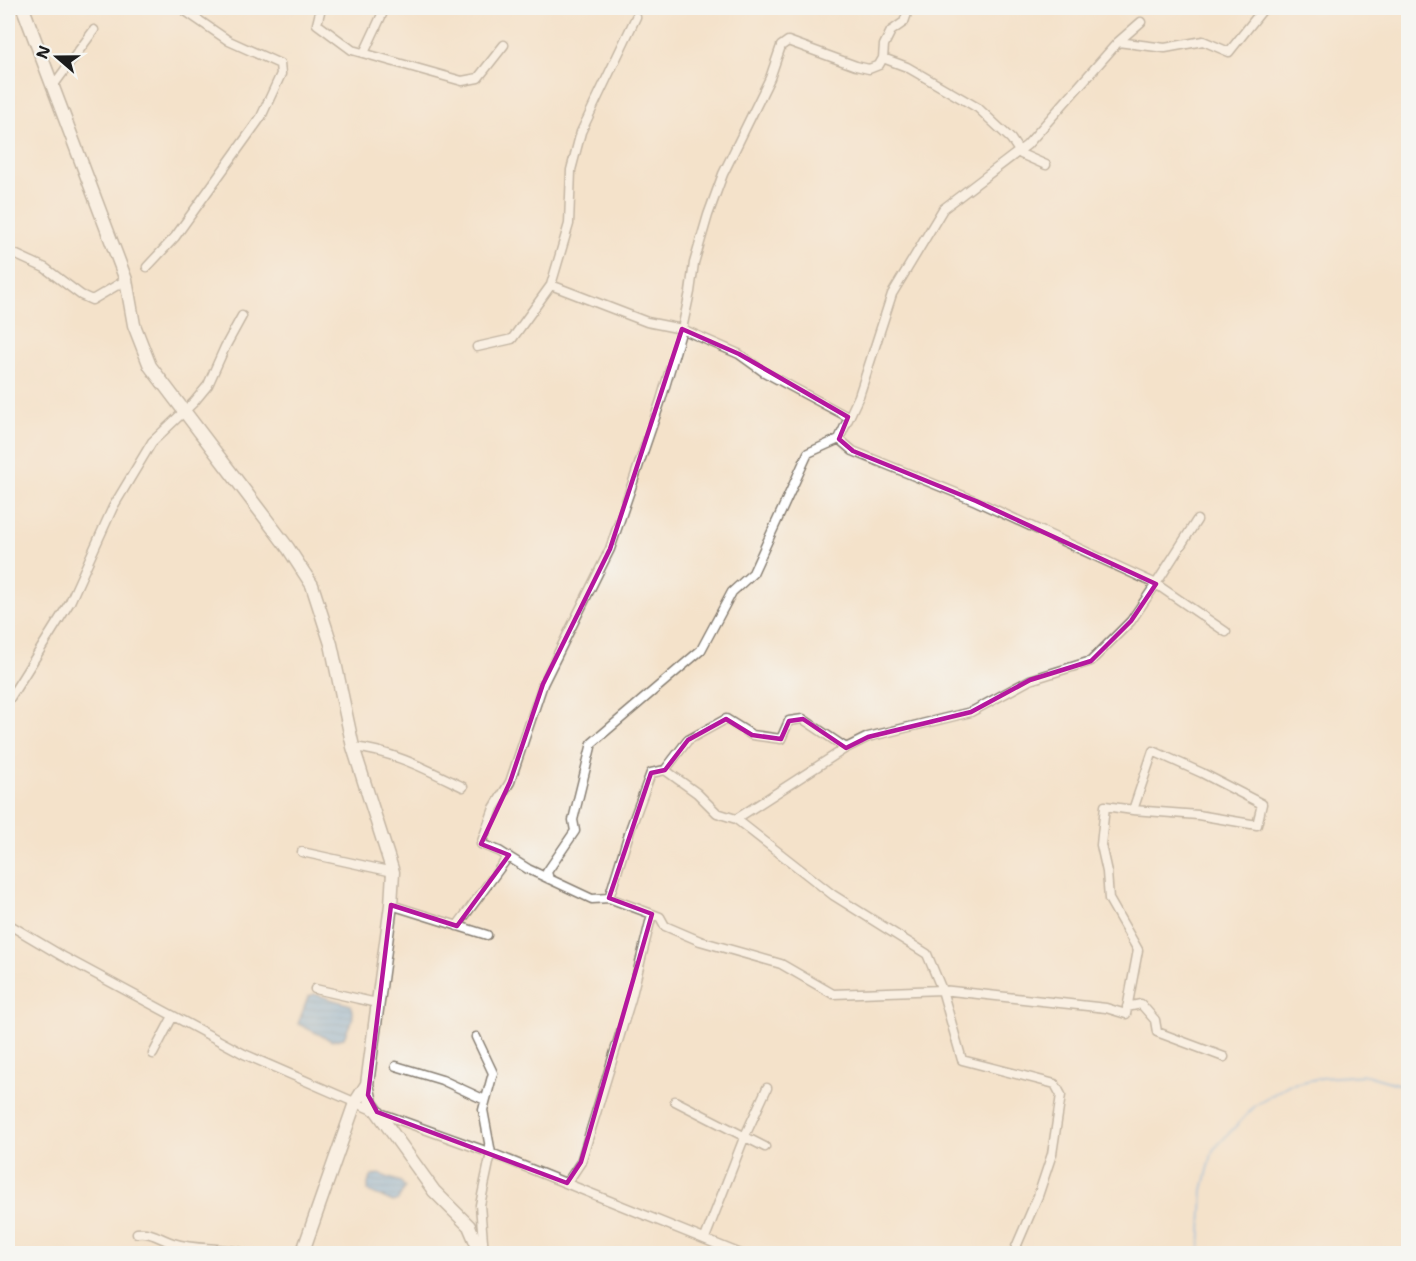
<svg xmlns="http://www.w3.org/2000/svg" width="1416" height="1261" font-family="'Shantell Sans',sans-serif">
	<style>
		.water { fill: url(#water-rules); stroke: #44627c; stroke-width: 1.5 }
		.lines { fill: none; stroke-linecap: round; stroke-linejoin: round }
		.stream { stroke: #6ca8dd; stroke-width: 2 }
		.street-casing { stroke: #887f73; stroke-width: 11 }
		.secondary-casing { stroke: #887f73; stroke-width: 15 }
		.street { stroke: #fff; stroke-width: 8 }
		.secondary { stroke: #fff; stroke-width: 12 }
		.marked { fill: none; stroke: #b5179e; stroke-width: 4.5; stroke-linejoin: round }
	</style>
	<defs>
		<pattern id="water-rules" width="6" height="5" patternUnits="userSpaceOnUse" patternTransform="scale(1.5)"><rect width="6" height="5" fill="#6ca8dd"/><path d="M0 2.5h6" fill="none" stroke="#5888b2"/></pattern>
	</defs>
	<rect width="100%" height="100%" fill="#f6f6f2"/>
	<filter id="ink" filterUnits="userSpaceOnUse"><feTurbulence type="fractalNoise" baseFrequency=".0167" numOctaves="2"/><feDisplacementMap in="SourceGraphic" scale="12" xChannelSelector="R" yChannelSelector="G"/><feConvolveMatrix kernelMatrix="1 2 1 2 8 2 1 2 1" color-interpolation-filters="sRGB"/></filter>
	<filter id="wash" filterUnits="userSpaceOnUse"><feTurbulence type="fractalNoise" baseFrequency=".008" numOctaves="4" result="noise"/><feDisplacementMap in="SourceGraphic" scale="24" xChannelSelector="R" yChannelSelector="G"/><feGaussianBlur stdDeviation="1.35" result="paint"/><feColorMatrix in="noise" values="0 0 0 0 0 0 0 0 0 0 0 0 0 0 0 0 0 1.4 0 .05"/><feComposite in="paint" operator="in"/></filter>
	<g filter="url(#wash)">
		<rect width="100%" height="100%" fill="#f4e2ca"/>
		<!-- water -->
		<path class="water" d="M 314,994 L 351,1005 L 353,1017 L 344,1038 L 332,1041 L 298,1024 L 308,997 Z
			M 379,1174 L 401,1182 L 405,1188 L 398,1200 L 393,1202 L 368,1191 L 368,1183 L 372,1176 Z"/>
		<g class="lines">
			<!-- stream -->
			<path class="stream" d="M 1200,1254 L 1203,1190 L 1213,1150 L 1255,1106 L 1288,1085 L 1321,1078 L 1366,1075 L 1408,1087"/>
		</g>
	</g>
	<g filter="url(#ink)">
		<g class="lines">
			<defs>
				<path id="street" d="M 321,8 L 317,24 L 352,50 L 462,81 L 478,78 L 504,45
					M 909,8 L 904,22 L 891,31 L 884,45 L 883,58 L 879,65 L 869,69 L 856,66 L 788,41 L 781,46 L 770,78 L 723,174 L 708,215 L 694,263 L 690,292 L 682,329 L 661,400 L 610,549 L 543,684 L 510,782 L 494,808 L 481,844 L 499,851 L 528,869 L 592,899 L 609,898 L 660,917 L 665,926 L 700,941 L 781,964 L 833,994 L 942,990 L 962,1060 L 1055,1084 L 1061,1095 L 1052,1154 L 1038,1196 L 1013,1254
					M 8,12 L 11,8
					M 636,17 L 581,132 L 571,170 L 569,224 L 551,285 L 647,322 L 682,329 L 739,354 L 764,372 L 848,417
					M 1118,42 L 1141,22
					M 364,53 L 385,8
					M 883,58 L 907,67 L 978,108 L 1011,139 L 1021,154 L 1046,165
					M 53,86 L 94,30
					M 8,251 L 45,268 L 81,295 L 92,300 L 126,280
					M 147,267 L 175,237 L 261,117 L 281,74 L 280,64 L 229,41 L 181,8
					M 477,347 L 512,339 L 551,285
					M 1197,520 L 1156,584 L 1226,632
					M 8,697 L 10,698 L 70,602 L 113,507 L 152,442 L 194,402 L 208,385 L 225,347 L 242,316
					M 353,747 C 393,751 428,770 463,787
					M 665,770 L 688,740 L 726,719 L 752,735 L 781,739 L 789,721 L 803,719 L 846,748
					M 1133,810 L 1153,751 L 1202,773 L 1262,804 L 1257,825 L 1198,815 L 1133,810 L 1105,806 L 1101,845 L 1107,872 L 1109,899 L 1138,950 L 1126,1014 L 1106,1008 L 942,990 L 927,954 L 833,895 L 736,819 L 846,748 L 868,737 L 971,712 L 1030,680 L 1091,661 L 1131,621 L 1156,584 L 976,501 L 853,451 L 839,439 L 859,396 L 892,294 L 943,209 L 1027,145 L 1118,42 L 1165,48 L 1203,41 L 1229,52 L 1264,8
					M 302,852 L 393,872
					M 549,879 L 547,872 L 575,831 L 573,820 L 592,743 L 701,650 L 732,592 L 753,573 L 808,453 L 839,439
					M 609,898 L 631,827 L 651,773 L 665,770 L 697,793 L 717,813 L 736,819
					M 391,905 L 487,935
					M 8,924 L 62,956 L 244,1054 L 377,1112 L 491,1153 L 741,1254
					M 457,926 L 508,857
					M 315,989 L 377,1003
					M 1127,1007 L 1141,1004 L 1155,1020 L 1157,1032 L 1224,1057
					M 476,1037 L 493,1073 L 483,1110 L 491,1153 L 480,1205 L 484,1253
					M 153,1054 L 173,1016
					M 396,1066 L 442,1080 L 485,1100
					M 675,1101 L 765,1147
					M 567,1183 L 581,1162 L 631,999 L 652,914
					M 137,1233 C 151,1231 160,1239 173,1243 C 197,1251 223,1246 248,1254
					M 705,1238 L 744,1138 L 767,1088"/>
				<path id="secondary" d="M 23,8 L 126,280 L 134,325 L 150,366 L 288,548 L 312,585 L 331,644 L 353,747 L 393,872 L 391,905 L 367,1084 L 371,1103 L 434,1191 L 469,1226 L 481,1254
					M 302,1254 L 355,1103 L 367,1084"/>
			</defs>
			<!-- street casing -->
			<use href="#street" class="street-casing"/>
			<!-- secondary casing -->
			<use href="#secondary" class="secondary-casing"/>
			<!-- street -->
			<use href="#street" class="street"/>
			<!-- secondary -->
			<use href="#secondary" class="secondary"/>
		</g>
	</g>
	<!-- marked area -->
	<path d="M0 0H1416V1261H0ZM 682,329 L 739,354 L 848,417 L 839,439 L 853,451 L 976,501 L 1156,584 L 1131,621 L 1091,661 L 1030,680 L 971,712 L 868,737 L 846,748 L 803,719 L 789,721 L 781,739 L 752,735 L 726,719 L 688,740 L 665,770 L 651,773 L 609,898 L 652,914 L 581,1162 L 567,1183 L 377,1112 L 368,1095 L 391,905 L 457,926 L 509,855 L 481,844 L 510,782 L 543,684 L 610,549 Z" fill="#f4e2ca" fill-opacity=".55" fill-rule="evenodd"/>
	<path class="marked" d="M 682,329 L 739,354 L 848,417 L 839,439 L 853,451 L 976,501 L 1156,584 L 1131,621 L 1091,661 L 1030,680 L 971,712 L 868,737 L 846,748 L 803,719 L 789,721 L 781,739 L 752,735 L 726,719 L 688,740 L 665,770 L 651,773 L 609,898 L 652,914 L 581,1162 L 567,1183 L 377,1112 L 368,1095 L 391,905 L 457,926 L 509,855 L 481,844 L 510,782 L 543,684 L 610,549 Z"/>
	<!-- margin -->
	<rect width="1416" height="1261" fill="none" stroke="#f6f6f2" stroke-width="30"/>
	<!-- north arrow -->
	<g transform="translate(57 57) rotate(290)" stroke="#f6f6f2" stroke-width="4.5" paint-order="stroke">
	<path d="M0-4.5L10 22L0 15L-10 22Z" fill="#1c1c1c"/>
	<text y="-9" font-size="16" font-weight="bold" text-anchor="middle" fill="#1c1c1c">N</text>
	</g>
</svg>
